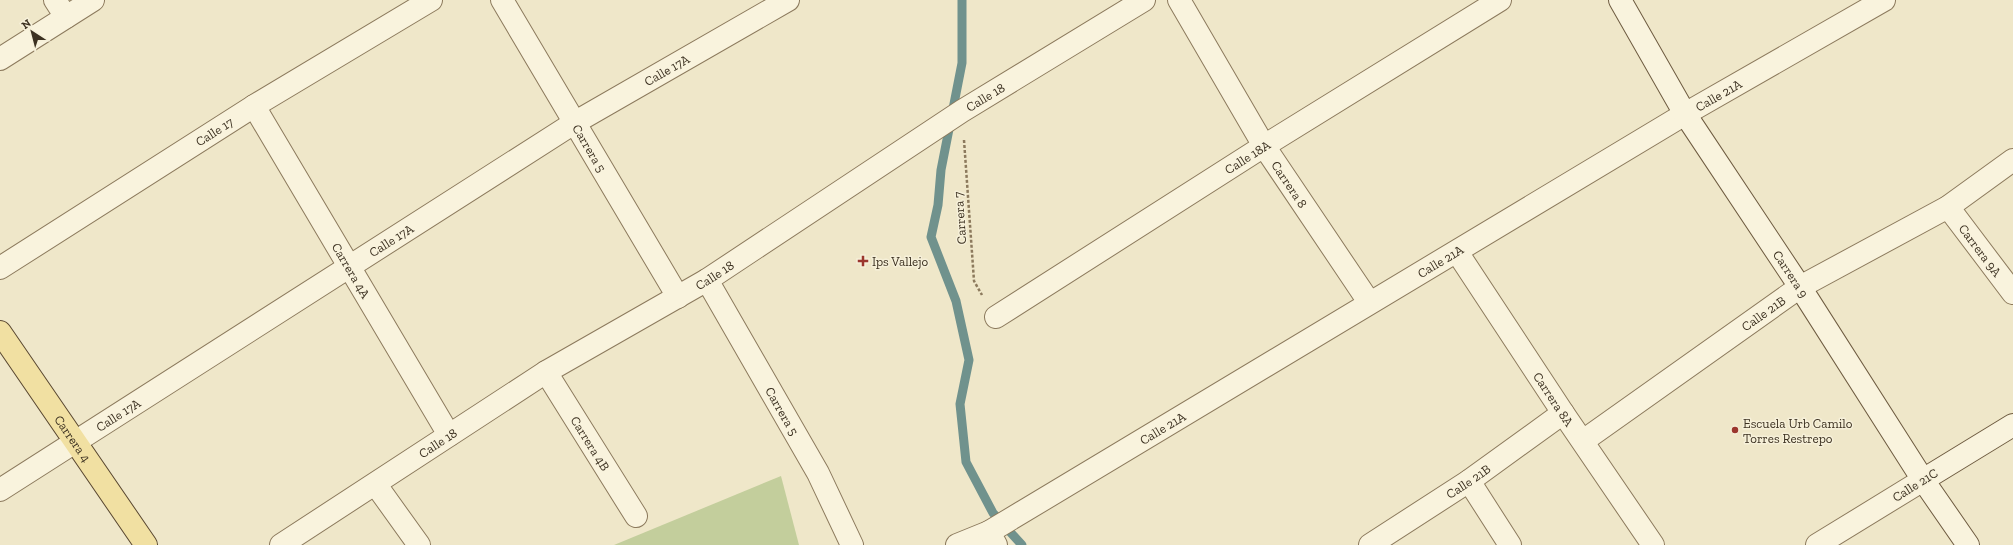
<svg xmlns="http://www.w3.org/2000/svg" width="2013" height="545" font-family="'Zilla Slab',serif">
	<style>
		.green { fill: #c3ce9c }
		.lines { fill: none; stroke-linecap: round; stroke-linejoin: round }
		.stream { stroke: #70928d; stroke-width: 9 }
		.street-casing { stroke: #8c7a5d; stroke-width: 24 }
		.secondary-casing { stroke: #6e5b40; stroke-width: 24 }
		.primary-casing { stroke: #5a4831; stroke-width: 24 }
		.path { stroke: #8c7a5d; stroke-width: 2.5; stroke-dasharray: 3 2; stroke-linecap: butt }
		.street { stroke: #f9f3dd; stroke-width: 22 }
		.secondary { stroke: #f9f3dd; stroke-width: 22 }
		.primary { stroke: #f1e0a2; stroke-width: 22 }
		.poi-dot { fill: #9b362d; stroke: #f6f0d9; stroke-width: 1.5 }
		.labels { text-anchor: middle; dominant-baseline: central; stroke-width: 3; stroke-linejoin: round; paint-order: stroke }
		.street-label { font-size: 13px; fill: #3c3121; stroke: #f6f0d9 }
		.poi-label { font-size: 13px; fill: #3c3121; stroke: #f6f0d9; text-anchor: start }
	</style>
	<rect width="100%" height="100%" fill="#efe7c9"/>
	<!-- green -->
	<path class="green" d="M 781,476 L 799,545 L 614,545 Z"/>
	<g class="lines">
		<!-- stream -->
		<path class="stream" d="M 962,0 L 962,63 L 941,170 L 938,205 L 931,237 L 956,301 L 969,360 L 960,404 L 966,462 L 993,513 L 1022,545"/>
		<defs>
			<g id="street">
				<path d="M 55,0 L 66,17"/>
				<path id="s1" d="M 502,0 L 678,297"/>
				<path id="s2" d="M 1179,0 L 1264,146 L 1369,302"/>
				<path d="M 0,59 L 93,0"/>
				<path id="s3" d="M 254,106 L 449,435"/>
				<path id="s4" d="M 1948,207 L 2013,293"/>
				<path id="s5" d="M 1457,252 L 1563,413 L 1653,545"/>
				<path id="s6" d="M 0,268 L 254,106 L 431,0"/>
				<path id="s7" d="M 707,280 L 818,473 L 852,545"/>
				<path id="s8" d="M 996,317 L 1264,146 L 1500,0"/>
				<path id="s9" d="M 546,372 L 636,516"/>
				<path id="s10" d="M 1583,441 L 1800,287 L 1948,207 L 2013,160"/>
				<path d="M 1469,481 L 1510,545"/>
				<path d="M 376,485 L 419,545"/>
				<path id="s11" d="M 0,490 L 574,123 L 788,0"/>
				<path id="s12" d="M 281,545 L 546,372 L 707,280 L 962,111 L 1144,0"/>
				<path d="M 957,545 L 989,532"/>
				<path id="s13" d="M 996,545 L 989,532 L 1685,114 L 1884,0"/>
				<path id="s14" d="M 1370,545 L 1469,481 L 1563,413"/>
				<path d="M 1817,545 L 1923,480"/>
			</g>
			<g id="secondary">
				<path id="s15" d="M 1620,0 L 1685,114 L 1800,287 L 1923,480 L 1968,545"/>
				<path d="M 1923,480 L 2013,425"/>
			</g>
			<g id="primary">
				<path id="s16" d="M 0,332 L 146,545"/>
			</g>
		</defs>
		<!-- street casing -->
		<use href="#street" class="street-casing"/>
		<!-- secondary casing -->
		<use href="#secondary" class="secondary-casing"/>
		<!-- primary casing -->
		<use href="#primary" class="primary-casing"/>
		<!-- path -->
		<path class="path" d="M 964,140 L 974,281 L 982,295"/>
		<!-- street -->
		<use href="#street" class="street"/>
		<!-- secondary -->
		<use href="#secondary" class="secondary"/>
		<!-- primary -->
		<use href="#primary" class="primary"/>
	</g>
	<!-- markers -->
	<g class="poi-dot">
		<path d="M861 255h4v4h4v4h-4v4h-4v-4h-4v-4h4z"/>
		<circle cx="1735" cy="430" r="4"/>
	</g>
	<g class="labels">
		<!-- street labels -->
		<g class="street-label">
			<text stroke="none"><textPath href="#s11" startOffset="788">Calle 17A</textPath></text>
			<text stroke="none"><textPath href="#s13" startOffset="865">Calle 21A</textPath></text>
			<text stroke="none"><textPath href="#s12" startOffset="835">Calle 18</textPath></text>
			<text stroke="none"><textPath href="#s6" startOffset="254">Calle 17</textPath></text>
			<text stroke="none"><textPath href="#s1" startOffset="172">Carrera 5</textPath></text>
			<text stroke="none"><textPath href="#s8" startOffset="298">Calle 18A</textPath></text>
			<text stroke="none"><textPath href="#s2" startOffset="215">Carrera 8</textPath></text>
			<text transform="translate(960 218) rotate(-94)">Carrera 7</text>
			<text stroke="none"><textPath href="#s11" startOffset="464">Calle 17A</textPath></text>
			<text stroke="none"><textPath href="#s4" startOffset="54">Carrera 9A</textPath></text>
			<text stroke="none"><textPath href="#s13" startOffset="541">Calle 21A</textPath></text>
			<text stroke="none"><textPath href="#s3" startOffset="191">Carrera 4A</textPath></text>
			<text stroke="none"><textPath href="#s15" startOffset="323">Carrera 9</textPath></text>
			<text stroke="none"><textPath href="#s12" startOffset="511">Calle 18</textPath></text>
			<text stroke="none"><textPath href="#s10" startOffset="221">Calle 21B</textPath></text>
			<text stroke="none"><textPath href="#s5" startOffset="176">Carrera 8A</textPath></text>
			<text stroke="none"><textPath href="#s7" startOffset="151">Carrera 5</textPath></text>
			<text stroke="none"><textPath href="#s11" startOffset="140">Calle 17A</textPath></text>
			<text stroke="none"><textPath href="#s13" startOffset="217">Calle 21A</textPath></text>
			<text stroke="none"><textPath href="#s16" startOffset="129">Carrera 4</textPath></text>
			<text stroke="none"><textPath href="#s12" startOffset="187">Calle 18</textPath></text>
			<text stroke="none"><textPath href="#s9" startOffset="84">Carrera 4B</textPath></text>
			<text stroke="none"><textPath href="#s14" startOffset="117">Calle 21B</textPath></text>
			<text transform="translate(1915 485) rotate(-32)">Calle 21C</text>
		</g>
		<!-- poi labels -->
		<g class="poi-label">
			<text x="872" y="261">Ips Vallejo</text>
			<text x="1743" y="423">Escuela Urb Camilo<tspan x="1743" dy="15">Torres Restrepo</tspan></text>
		</g>
	</g>
	<!-- north arrow -->
	<g transform="translate(32 32) rotate(324)" stroke="#f6f0d9" stroke-width="3" paint-order="stroke">
	<path d="M0-3L7 15L0 10L-7 15Z" fill="#3c3121"/>
	<text y="-6" font-size="11" font-weight="bold" text-anchor="middle" fill="#3c3121">N</text>
	</g>
</svg>
